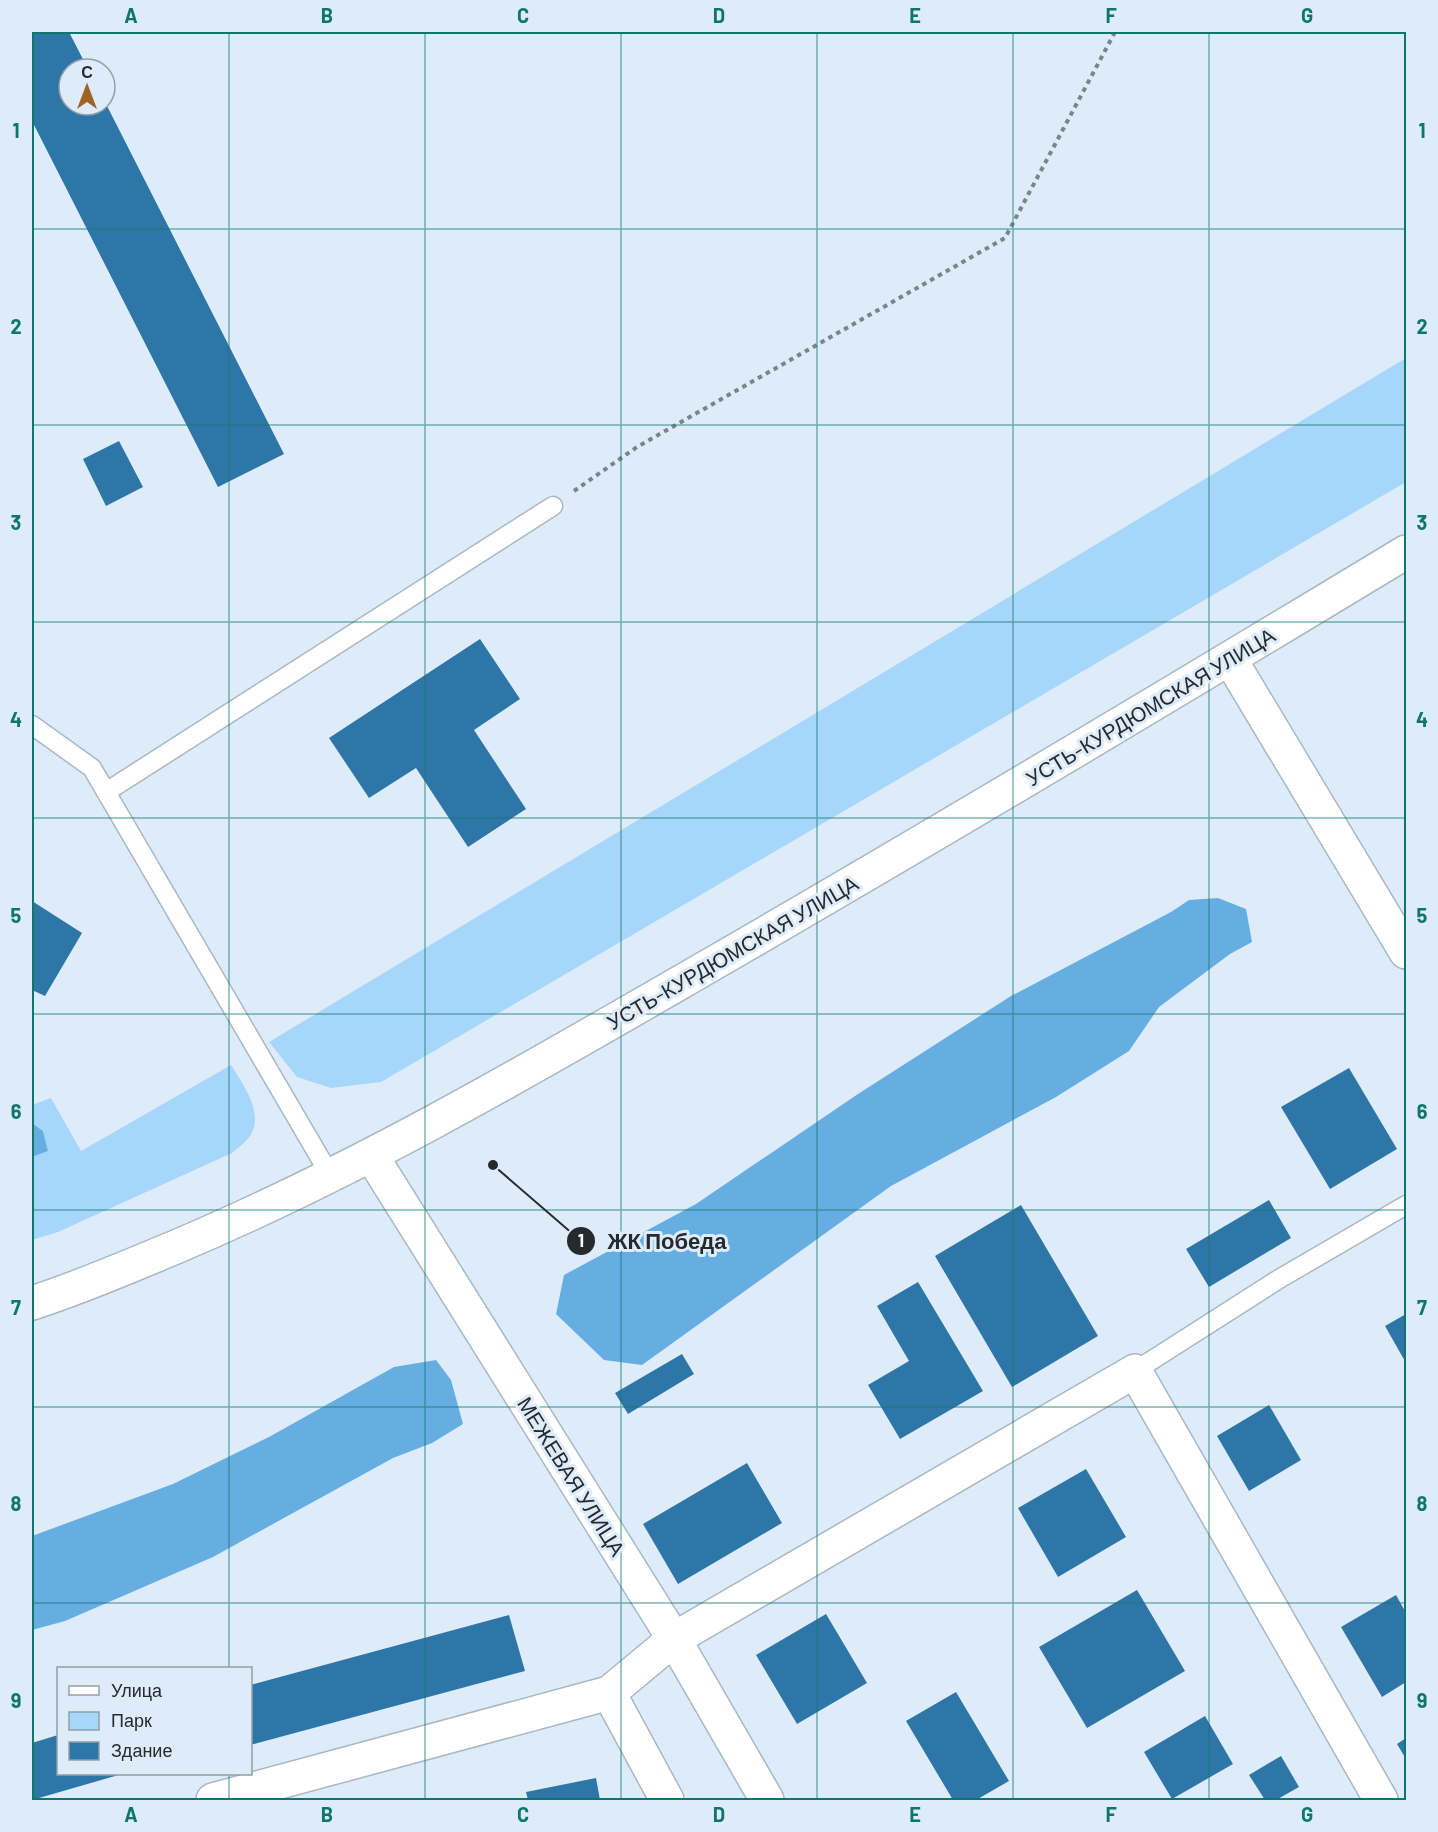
<svg xmlns="http://www.w3.org/2000/svg" width="1438" height="1832" font-family="Barlow,sans-serif">
	<style>
		.green { fill: #a7d6fb }
		.forest { fill: #66ade1 }
		.building { fill: #2e76a8 }
		.lines { fill: none; stroke-linecap: round; stroke-linejoin: round }
		.service-casing { stroke: #a9b8c3; stroke-width: 21 }
		.minor-casing { stroke: #a9b8c3; stroke-width: 36 }
		.primary-casing { stroke: #a9b8c3; stroke-width: 36 }
		.path { stroke: #7a848c; stroke-width: 4; stroke-dasharray: 4.5 4.5; stroke-linecap: butt }
		.service { stroke: #fff; stroke-width: 18 }
		.minor { stroke: #fff; stroke-width: 33 }
		.primary { stroke: #fff; stroke-width: 33 }
		.grid { fill: none; stroke: #0f766e; stroke-width: 1.5; stroke-opacity: 0.55 }
		.labels { text-anchor: middle; dominant-baseline: central; stroke-width: 6; stroke-linejoin: round; paint-order: stroke }
		.street-label { font-size: 21px; fill: #252a2f; stroke: #ddecf8 }
		.leader { fill: none; stroke: #252a2f; stroke-width: 2 }
		.callout-dot { fill: #252a2f; stroke: #ddecf8; stroke-width: 2 }
		.mark-label { font-size: 18px; text-anchor: middle; font-weight: bold; fill: #fff }
		.callout-label { font-size: 22px; text-anchor: middle; font-weight: bold; fill: #252a2f; stroke: #ddecf8; stroke-width: 6; stroke-linejoin: round; paint-order: stroke }
		.neatline { fill: none; stroke: #0f766e; stroke-width: 2 }
		.grid-label { font-size: 20px; text-anchor: middle; font-weight: bold; fill: #0f766e }
	</style>
	<rect width="100%" height="100%" fill="#ddecf8"/>
	<!-- green -->
	<path class="green" d="M 1406,358 L 1406,482 L 381,1082 L 331,1088 L 297,1077 L 269,1042 Z
		M 231,1065 C 243,1084 265,1114 250,1136 C 246,1142 238,1148 232,1153 L 58,1232 L 32,1240 L 32,1157 L 48,1151 L 43,1131 L 32,1123 L 32,1105 L 51,1098 L 81,1151 Z"/>
	<!-- forest -->
	<path class="forest" d="M 1218,898 L 1246,909 L 1252,942 L 1230,954 L 1159,1007 L 1129,1051 L 1056,1097 L 891,1186 L 642,1365 L 604,1360 L 556,1314 L 564,1275 L 696,1204 L 858,1094 L 1011,996 L 1171,912 L 1189,900 Z
		M 32,1123 L 43,1131 L 48,1151 L 32,1157 Z
		M 436,1360 L 451,1380 L 463,1424 L 432,1443 L 393,1458 L 213,1557 L 65,1621 L 32,1630 L 32,1536 L 173,1484 L 269,1437 L 394,1367 Z"/>
	<!-- building -->
	<path class="building" d="M 32,32 L 69,32 L 88,69 L 69,69 L 69,105 L 105,105 L 105,102 L 284,454 L 218,487 L 32,121 Z
		M 119,441 L 143,487 L 106,506 L 83,459 Z
		M 480,639 L 520,699 L 474,730 L 526,809 L 468,847 L 416,768 L 369,798 L 329,738 Z
		M 32,901 L 82,933 L 45,996 L 32,990 Z
		M 1349,1068 L 1397,1149 L 1330,1189 L 1281,1107 Z
		M 1269,1200 L 1291,1238 L 1209,1287 L 1186,1249 Z
		M 1021,1205 L 1098,1336 L 1012,1387 L 935,1256 Z
		M 918,1282 L 983,1391 L 900,1439 L 868,1385 L 909,1361 L 877,1306 Z
		M 1406,1314 L 1406,1363 L 1385,1326 Z
		M 682,1354 L 694,1374 L 628,1414 L 615,1393 Z
		M 1269,1405 L 1301,1460 L 1249,1491 L 1217,1436 Z
		M 747,1463 L 782,1523 L 678,1584 L 643,1524 Z
		M 1086,1469 L 1126,1537 L 1058,1577 L 1018,1508 Z
		M 1137,1590 L 1185,1671 L 1087,1728 L 1039,1647 Z
		M 1396,1595 L 1406,1613 L 1406,1682 L 1382,1697 L 1341,1627 Z
		M 826,1614 L 867,1683 L 797,1724 L 756,1655 Z
		M 509,1615 L 525,1671 L 250,1745 L 250,1685 Z
		M 956,1692 L 1009,1781 L 976,1800 L 953,1800 L 906,1721 Z
		M 1205,1716 L 1233,1764 L 1172,1799 L 1144,1752 Z
		M 58,1735 L 58,1774 L 122,1774 L 32,1800 L 32,1743 Z
		M 1406,1738 L 1406,1759 L 1397,1744 Z
		M 1281,1756 L 1299,1787 L 1276,1800 L 1265,1800 L 1249,1775 Z
		M 596,1778 L 600,1800 L 528,1800 L 526,1792 Z"/>
	<g class="lines">
		<defs>
			<path id="service" d="M 32,725 L 92,768 L 330,1175
				M 106,792 L 553,506
				M 1135,1371 L 1279,1279 L 1406,1205"/>
			<path id="minor" d="M 1230,659 L 1406,952
				M 371,1155 L 674,1639 L 767,1800
				M 609,1693 L 674,1639 L 1135,1371 L 1381,1800
				M 213,1800 L 609,1693 L 667,1800"/>
			<path id="primary" d="M 32,1303 C 82,1287 130,1266 178,1246 C 355,1171 522,1074 688,978 C 929,839 1168,696 1406,552"/>
		</defs>
		<!-- service casing -->
		<use href="#service" class="service-casing"/>
		<!-- minor casing -->
		<use href="#minor" class="minor-casing"/>
		<!-- primary casing -->
		<use href="#primary" class="primary-casing"/>
		<!-- path -->
		<path class="path" d="M 574,491 L 637,447 L 1005,238 L 1115,32"/>
		<!-- service -->
		<use href="#service" class="service"/>
		<!-- minor -->
		<use href="#minor" class="minor"/>
		<!-- primary -->
		<use href="#primary" class="primary"/>
	</g>
	<!-- grid -->
	<path class="grid" d="M 229,32 L 229,1668M 425,32 L 425,1800M 621,32 L 621,1800M 817,32 L 817,1800M 1013,32 L 1013,1800M 1209,32 L 1209,1800M 32,229 L 1406,229M 32,425 L 1406,425M 32,622 L 1406,622M 32,818 L 1406,818M 32,1014 L 1406,1014M 32,1210 L 1406,1210M 32,1407 L 1406,1407M 32,1603 L 1406,1603M 229,1774 L 229,1800"/>
	<g class="labels">
		<!-- street labels -->
		<g class="street-label">
			<text transform="translate(1150 706) rotate(-31)">УСТЬ-КУРДЮМСКАЯ УЛИЦА</text>
			<text transform="translate(732 952) rotate(-30)">УСТЬ-КУРДЮМСКАЯ УЛИЦА</text>
			<text transform="translate(572 1476) rotate(58)">МЕЖЕВАЯ УЛИЦА</text>
		</g>
	</g>
	<!-- callouts -->
	<path class="leader" d="M493 1165L581 1241"/>
	<g class="callout-dot">
		<circle cx="493" cy="1165" r="6"/>
		<circle cx="581" cy="1241" r="15"/>
	</g>
	<g class="mark-label">
		<text x="581" y="1247">1</text>
	</g>
	<g class="callout-label">
		<text x="667" y="1249">ЖК Победа</text>
	</g>
	<!-- border -->
	<rect width="1438" height="1832" fill="none" stroke="#ddecf8" stroke-width="66"/>
	<!-- legend -->
	<rect x="57" y="1667" width="195" height="108" fill="#ddecf8" stroke="#939ea8" stroke-width="1.5"/>
	<rect x="69" y="1686" width="30" height="9" fill="#ffffff" stroke="#939ea8" stroke-width="1.5"/>
	<text x="111" y="1697" font-size="18" fill="#252a2f">Улица</text>
	<rect x="69" y="1712" width="30" height="18" fill="#a7d6fb" stroke="#939ea8" stroke-width="1.5"/>
	<text x="111" y="1727" font-size="18" fill="#252a2f">Парк</text>
	<rect x="69" y="1742" width="30" height="18" fill="#2e76a8" stroke="#939ea8" stroke-width="1.5"/>
	<text x="111" y="1757" font-size="18" fill="#252a2f">Здание</text>
	<!-- north arrow -->
	<g transform="translate(87 87)"><circle r="28" fill="#ddecf8" stroke="#939ea8" stroke-width="1.5"/>
	<path d="M0-4.5L10 22L0 15L-10 22Z" fill="#a06326"/>
	<text y="-9" font-size="16" font-weight="bold" text-anchor="middle" fill="#252a2f">С</text>
	</g>
	<rect x="33" y="33" width="1372" height="1766" class="neatline"/>
	<g class="grid-label">
		<text x="131" y="23">A</text>
		<text x="327" y="23">B</text>
		<text x="523" y="23">C</text>
		<text x="719" y="23">D</text>
		<text x="915" y="23">E</text>
		<text x="1111" y="23">F</text>
		<text x="1307" y="23">G</text>
		<text x="16" y="138">1</text>
		<text x="1422" y="138">1</text>
		<text x="16" y="334">2</text>
		<text x="1422" y="334">2</text>
		<text x="16" y="530">3</text>
		<text x="1422" y="530">3</text>
		<text x="16" y="727">4</text>
		<text x="1422" y="727">4</text>
		<text x="16" y="923">5</text>
		<text x="1422" y="923">5</text>
		<text x="16" y="1119">6</text>
		<text x="1422" y="1119">6</text>
		<text x="16" y="1315">7</text>
		<text x="1422" y="1315">7</text>
		<text x="16" y="1511">8</text>
		<text x="1422" y="1511">8</text>
		<text x="16" y="1708">9</text>
		<text x="1422" y="1708">9</text>
		<text x="131" y="1822">A</text>
		<text x="327" y="1822">B</text>
		<text x="523" y="1822">C</text>
		<text x="719" y="1822">D</text>
		<text x="915" y="1822">E</text>
		<text x="1111" y="1822">F</text>
		<text x="1307" y="1822">G</text>
	</g>
</svg>
